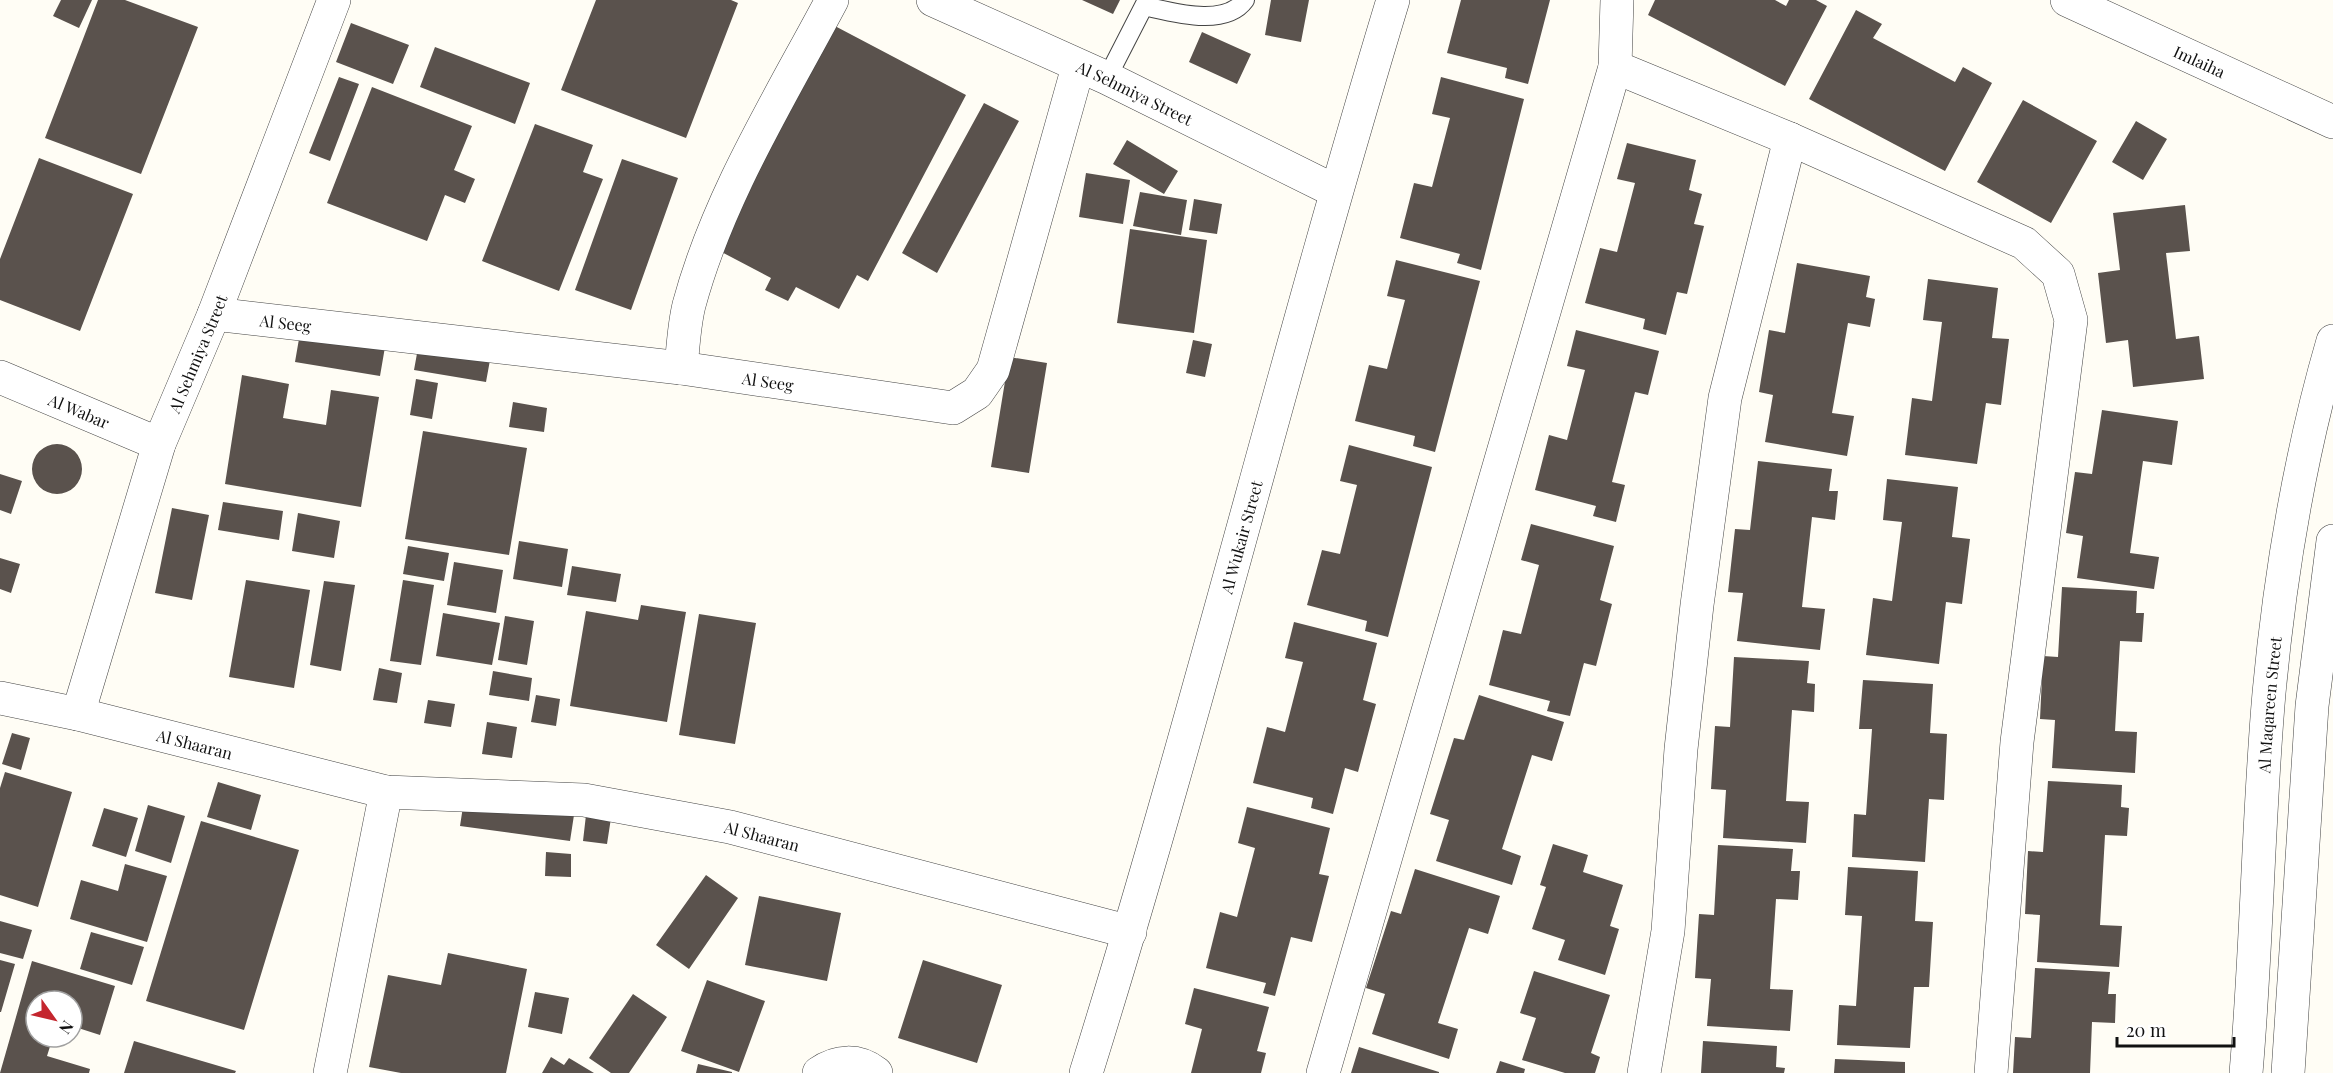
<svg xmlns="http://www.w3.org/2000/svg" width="2333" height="1073" font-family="'Playfair Display',serif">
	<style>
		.building { fill: #5a524d }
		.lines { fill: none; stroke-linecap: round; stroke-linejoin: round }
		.service-casing { stroke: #444; stroke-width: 20 }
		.minor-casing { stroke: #444; stroke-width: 34 }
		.service { stroke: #fff; stroke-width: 18 }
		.minor { stroke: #fff; stroke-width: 33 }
		.labels { text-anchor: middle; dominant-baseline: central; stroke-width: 6; stroke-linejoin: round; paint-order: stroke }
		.street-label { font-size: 16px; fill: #111; stroke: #fff }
	</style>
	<rect width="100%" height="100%" fill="#fffdf5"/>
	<!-- building -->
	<path class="building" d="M 61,0 L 92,0 L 79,28 L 53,16 Z
		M 98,0 L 125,0 L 198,27 L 141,174 L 45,138 Z
		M 596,0 L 731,0 L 738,3 L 686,138 L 561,90 Z
		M 1082,0 L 1120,0 L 1113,14 Z
		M 1271,0 L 1309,0 L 1301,42 L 1265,35 Z
		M 1461,0 L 1550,0 L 1528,84 L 1505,78 L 1507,68 L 1447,53 Z
		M 1655,0 L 1775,0 L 1786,6 L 1789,0 L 1816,0 L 1827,6 L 1785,86 L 1648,15 Z
		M 1856,10 L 1882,24 L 1873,38 L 1955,82 L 1963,67 L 1992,83 L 1945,171 L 1809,99 Z
		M 351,23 L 409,45 L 393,84 L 336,62 Z
		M 833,25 L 966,95 L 868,281 L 857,275 L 839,309 L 796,287 L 788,301 L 765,290 L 771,278 L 714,248 Z
		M 1202,32 L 1251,54 L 1237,84 L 1189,62 Z
		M 435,47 L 530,83 L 515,124 L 420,87 Z
		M 339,77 L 359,84 L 330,161 L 309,153 Z
		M 1441,77 L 1524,99 L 1481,270 L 1457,263 L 1460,254 L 1400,238 L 1414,183 L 1432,187 L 1450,118 L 1432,114 Z
		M 372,87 L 472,126 L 454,170 L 475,179 L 465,203 L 445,195 L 427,241 L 327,203 Z
		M 2023,100 L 2097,141 L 2051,223 L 1977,182 Z
		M 984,103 L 1019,121 L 937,273 L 902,253 Z
		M 2136,121 L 2167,139 L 2143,180 L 2112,162 Z
		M 535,124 L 593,145 L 583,172 L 603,179 L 559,291 L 482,261 Z
		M 1127,140 L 1178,171 L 1164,194 L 1113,164 Z
		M 1627,143 L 1696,160 L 1689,190 L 1702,194 L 1694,224 L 1704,226 L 1687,294 L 1677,292 L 1666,335 L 1643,329 L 1645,319 L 1585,303 L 1600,248 L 1617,252 L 1635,183 L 1617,179 Z
		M 39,158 L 133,194 L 80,331 L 0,300 L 0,259 Z
		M 622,159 L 678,178 L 631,310 L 575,290 Z
		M 1086,173 L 1130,180 L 1123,224 L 1079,217 Z
		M 1140,192 L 1187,200 L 1181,235 L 1133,226 Z
		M 1194,199 L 1222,204 L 1217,234 L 1189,230 Z
		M 2185,205 L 2190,251 L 2166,253 L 2176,339 L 2199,336 L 2204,379 L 2133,387 L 2128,340 L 2106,343 L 2098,273 L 2120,270 L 2113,213 Z
		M 1130,229 L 1207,240 L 1194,333 L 1117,323 Z
		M 1396,260 L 1480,281 L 1435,452 L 1413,446 L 1415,436 L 1355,421 L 1369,365 L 1387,369 L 1405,300 L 1387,296 Z
		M 1797,263 L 1870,276 L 1866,297 L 1875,299 L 1870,327 L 1848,323 L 1832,413 L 1854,416 L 1847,456 L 1765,442 L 1773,395 L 1759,392 L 1769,330 L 1785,333 Z
		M 1928,279 L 1998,288 L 1992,338 L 2009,339 L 2001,405 L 1986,403 L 1977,464 L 1905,455 L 1912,398 L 1932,401 L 1942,322 L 1923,320 Z
		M 1576,330 L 1659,351 L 1648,395 L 1635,392 L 1612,482 L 1625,485 L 1616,522 L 1593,516 L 1596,506 L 1535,490 L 1549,435 L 1567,440 L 1585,370 L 1567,366 Z
		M 300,333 L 385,347 L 380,376 L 295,362 Z
		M 1193,340 L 1212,344 L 1205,377 L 1186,373 Z
		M 418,348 L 490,360 L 486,382 L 414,370 Z
		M 1009,357 L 1047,363 L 1029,473 L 991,467 Z
		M 242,375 L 289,384 L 283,418 L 326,425 L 331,390 L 379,397 L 361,507 L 225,484 Z
		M 416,379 L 438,383 L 432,419 L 410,415 Z
		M 513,402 L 547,408 L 544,432 L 509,427 Z
		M 2102,410 L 2178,421 L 2172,465 L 2143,461 L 2130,553 L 2159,557 L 2154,589 L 2077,578 L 2083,536 L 2066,533 L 2075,472 L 2092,474 Z
		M 423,431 L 527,448 L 509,555 L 405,539 Z
		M32 469a25 25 0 1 1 50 0a25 25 0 1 1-50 0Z
		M 1349,445 L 1432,467 L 1388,637 L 1365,631 L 1367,621 L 1307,605 L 1322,550 L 1340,554 L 1357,485 L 1340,481 Z
		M 1758,461 L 1832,469 L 1829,491 L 1838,491 L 1835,520 L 1812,517 L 1802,607 L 1825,609 L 1820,650 L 1737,641 L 1743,593 L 1728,592 L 1735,529 L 1750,530 Z
		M 0,474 L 22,481 L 11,514 L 0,510 Z
		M 1887,479 L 1958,487 L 1952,537 L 1970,539 L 1962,604 L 1946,602 L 1939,664 L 1866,655 L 1873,598 L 1892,601 L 1902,522 L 1883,520 Z
		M 223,502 L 283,511 L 279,540 L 218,530 Z
		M 172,508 L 209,515 L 192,600 L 155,593 Z
		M 298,513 L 340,521 L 334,558 L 292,551 Z
		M 1531,524 L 1614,546 L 1600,600 L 1612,604 L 1596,666 L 1584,663 L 1570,716 L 1547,711 L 1550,701 L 1489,685 L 1503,630 L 1521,634 L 1539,565 L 1521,560 Z
		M 519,541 L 568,549 L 562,587 L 513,579 Z
		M 408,546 L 449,553 L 444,581 L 403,574 Z
		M 0,558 L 20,564 L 11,593 L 0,589 Z
		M 454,562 L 503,570 L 496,613 L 447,605 Z
		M 572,566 L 621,574 L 616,602 L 567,595 Z
		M 246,580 L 310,590 L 294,688 L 229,677 Z
		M 403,580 L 434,585 L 421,665 L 390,661 Z
		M 324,581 L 355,585 L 341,671 L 310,665 Z
		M 2062,587 L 2137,591 L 2136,613 L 2144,613 L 2142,642 L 2120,641 L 2115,731 L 2137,732 L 2135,773 L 2052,768 L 2055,720 L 2040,719 L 2043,656 L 2058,657 Z
		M 641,605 L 686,612 L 667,722 L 570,706 L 586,611 L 638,620 Z
		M 443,613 L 500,623 L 492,665 L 436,656 Z
		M 699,614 L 756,623 L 735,744 L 679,735 Z
		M 505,616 L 534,621 L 527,665 L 498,660 Z
		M 1294,622 L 1377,643 L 1363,700 L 1376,704 L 1358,772 L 1345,768 L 1333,814 L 1311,808 L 1313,798 L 1253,783 L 1267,727 L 1285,732 L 1303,662 L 1285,658 Z
		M 1734,657 L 1809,661 L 1807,683 L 1815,684 L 1814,712 L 1792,710 L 1786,801 L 1809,802 L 1806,843 L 1723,838 L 1726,790 L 1711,789 L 1715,726 L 1730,727 Z
		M 379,668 L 402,673 L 397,703 L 373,700 Z
		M 493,671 L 532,678 L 529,701 L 489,695 Z
		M 1863,680 L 1933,684 L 1930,733 L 1947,734 L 1944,800 L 1929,799 L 1925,862 L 1852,857 L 1854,814 L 1866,815 L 1872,729 L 1859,729 Z
		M 536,695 L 560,699 L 556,726 L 531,722 Z
		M 1479,695 L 1564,722 L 1552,761 L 1532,755 L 1502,849 L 1521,856 L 1512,885 L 1436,861 L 1449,820 L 1430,814 L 1454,738 L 1464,740 Z
		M 428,700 L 455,704 L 451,727 L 424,723 Z
		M 487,722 L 517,727 L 512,758 L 482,754 Z
		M 12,733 L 30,738 L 21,770 L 2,764 Z
		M 5,772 L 72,792 L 38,907 L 0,895 L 0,788 Z
		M 2048,781 L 2122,785 L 2121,807 L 2129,808 L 2127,836 L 2105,835 L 2100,925 L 2122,926 L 2119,967 L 2037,962 L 2040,915 L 2025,914 L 2028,851 L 2043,852 Z
		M 218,782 L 261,795 L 251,830 L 207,817 Z
		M 464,800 L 574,815 L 570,841 L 460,826 Z
		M 148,805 L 185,816 L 171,863 L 135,851 Z
		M 1247,807 L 1330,828 L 1319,874 L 1329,876 L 1312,942 L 1291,937 L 1275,996 L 1263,993 L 1266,983 L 1206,968 L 1220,912 L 1237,917 L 1255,848 L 1238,843 Z
		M 104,808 L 138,818 L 126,857 L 92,846 Z
		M 586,815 L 611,818 L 607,844 L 583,841 Z
		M 201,821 L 299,850 L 244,1030 L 146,1001 Z
		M 1553,844 L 1588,855 L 1583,872 L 1623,885 L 1610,926 L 1619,929 L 1605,975 L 1558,960 L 1565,940 L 1532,929 L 1546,887 L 1540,885 Z
		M 1718,845 L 1793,849 L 1791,871 L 1800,871 L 1798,900 L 1776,899 L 1770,989 L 1793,990 L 1790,1031 L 1707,1026 L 1711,979 L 1695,978 L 1699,914 L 1714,915 Z
		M 546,852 L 571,854 L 571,877 L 545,876 Z
		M 125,864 L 167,876 L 147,942 L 70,919 L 81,880 L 118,891 Z
		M 1848,867 L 1918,871 L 1915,921 L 1933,922 L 1929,987 L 1914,987 L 1910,1048 L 1837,1045 L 1839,1005 L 1856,1006 L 1862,916 L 1845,915 Z
		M 1415,869 L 1500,896 L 1488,934 L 1469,928 L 1438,1023 L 1458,1029 L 1449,1059 L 1372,1034 L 1385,994 L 1366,988 L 1391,911 L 1401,914 Z
		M 706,875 L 738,898 L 689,969 L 656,945 Z
		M 759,896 L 841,913 L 827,981 L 745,965 Z
		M 0,921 L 32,930 L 23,959 L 0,953 Z
		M 91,932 L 144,947 L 132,985 L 80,969 Z
		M 448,953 L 527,969 L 506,1073 L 401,1073 L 369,1067 L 388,975 L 441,985 Z
		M 0,960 L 15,964 L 1,1012 L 0,1012 Z
		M 923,960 L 1002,985 L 977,1063 L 898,1038 Z
		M 32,961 L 115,986 L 100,1035 L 72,1026 L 72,1001 L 36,1001 L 36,1037 L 53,1037 L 47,1056 L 90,1069 L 89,1073 L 0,1073 Z
		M 2035,968 L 2110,972 L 2108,994 L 2116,994 L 2115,1023 L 2092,1022 L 2090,1073 L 2013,1073 L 2015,1037 L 2031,1038 Z
		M 1534,971 L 1610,995 L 1591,1053 L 1600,1057 L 1595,1073 L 1565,1073 L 1522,1060 L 1536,1018 L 1520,1013 Z
		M 707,980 L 765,1001 L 739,1072 L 681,1051 Z
		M 1194,988 L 1269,1007 L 1257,1051 L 1266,1053 L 1261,1073 L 1191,1073 L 1202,1029 L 1185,1024 Z
		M 535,992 L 569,998 L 562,1034 L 528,1027 Z
		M 633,994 L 667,1017 L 629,1073 L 611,1073 L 589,1058 Z
		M 134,1041 L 236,1071 L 235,1073 L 124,1073 Z
		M 1703,1041 L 1777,1046 L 1776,1067 L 1785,1068 L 1784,1073 L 1701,1073 Z
		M 1359,1047 L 1439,1072 L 1439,1073 L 1351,1073 Z
		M 551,1057 L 564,1065 L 569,1058 L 594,1073 L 542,1073 Z
		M 1835,1059 L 1905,1062 L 1905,1073 L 1834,1073 Z
		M 1500,1061 L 1525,1069 L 1524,1073 L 1496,1073 Z
		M 698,1064 L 732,1072 L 732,1073 L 696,1073 Z"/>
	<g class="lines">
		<defs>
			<path id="service" d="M 1144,6 C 1172,12 1225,28 1245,0
				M 1107,78 L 1147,0"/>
			<g id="minor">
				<path id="s1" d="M 933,0 L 1107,78 L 1335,191"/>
				<path id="s2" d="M 2067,0 L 2333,122"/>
				<path d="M 1615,67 L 1790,139 L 2024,243 L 2058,274 L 2071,320 L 2017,742 L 1991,1073"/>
				<path id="s3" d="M 214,314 L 681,368 L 953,408 L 977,393 L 993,370 L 1078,67"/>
				<path d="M 681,368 C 683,348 684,325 689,305 C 718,197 780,98 832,0"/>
				<path id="s4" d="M 0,377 L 159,444"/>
				<path id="s5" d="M 0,698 L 78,714 L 386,792 L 584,800 L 730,827 L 1130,932"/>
				<path id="s6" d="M 78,714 L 159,444 L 214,314 L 334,0"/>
				<path d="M 330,1073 L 386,792"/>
				<path d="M 819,1073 C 837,1060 858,1059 876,1073"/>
				<path id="s7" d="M 1086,1073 C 1197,718 1285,356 1393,0"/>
				<path d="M 1323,1073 L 1615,67 L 1617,0"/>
				<path d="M 1644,1073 L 1668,931 L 1681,749 L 1697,605 L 1725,398 L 1790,139"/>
				<path id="s8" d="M 2246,1073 C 2257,946 2258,819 2269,693 C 2280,575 2300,454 2333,341"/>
				<path d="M 2288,1073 L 2312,706 L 2333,541"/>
			</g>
		</defs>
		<!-- service casing -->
		<use href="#service" class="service-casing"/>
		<!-- minor casing -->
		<use href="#minor" class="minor-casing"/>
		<!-- service -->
		<use href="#service" class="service"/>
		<!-- minor -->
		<use href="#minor" class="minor"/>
	</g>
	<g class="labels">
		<!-- street labels -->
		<g class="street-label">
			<text stroke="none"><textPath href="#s2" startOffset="146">Imlaiha</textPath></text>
			<text stroke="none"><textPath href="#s1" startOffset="222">Al Sehmiya Street</textPath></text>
			<text stroke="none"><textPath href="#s3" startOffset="72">Al Seeg</textPath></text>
			<text stroke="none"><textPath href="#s6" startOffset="380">Al Sehmiya Street</textPath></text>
			<text stroke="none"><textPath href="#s3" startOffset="558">Al Seeg</textPath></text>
			<text stroke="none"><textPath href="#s4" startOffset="86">Al Wabar</textPath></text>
			<text stroke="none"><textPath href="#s7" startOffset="558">Al Wukair Street</textPath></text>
			<text stroke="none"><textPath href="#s8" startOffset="369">Al Maqareen Street</textPath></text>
			<text stroke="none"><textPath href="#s5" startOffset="200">Al Shaaran</textPath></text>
			<text stroke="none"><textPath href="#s5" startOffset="777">Al Shaaran</textPath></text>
		</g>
	</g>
	<!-- north arrow -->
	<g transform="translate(54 1019) rotate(124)"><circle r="28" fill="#ffffff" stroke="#a0a0a0" stroke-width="1.5"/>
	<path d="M0-4.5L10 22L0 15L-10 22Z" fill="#c4262e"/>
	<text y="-9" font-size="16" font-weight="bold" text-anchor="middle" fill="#111111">N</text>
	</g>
	<!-- scale -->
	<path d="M2117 1037v9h117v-9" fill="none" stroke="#111111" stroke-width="3"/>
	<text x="2126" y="1037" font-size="18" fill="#111111" stroke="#ffffff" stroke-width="4.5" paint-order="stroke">20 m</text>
</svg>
